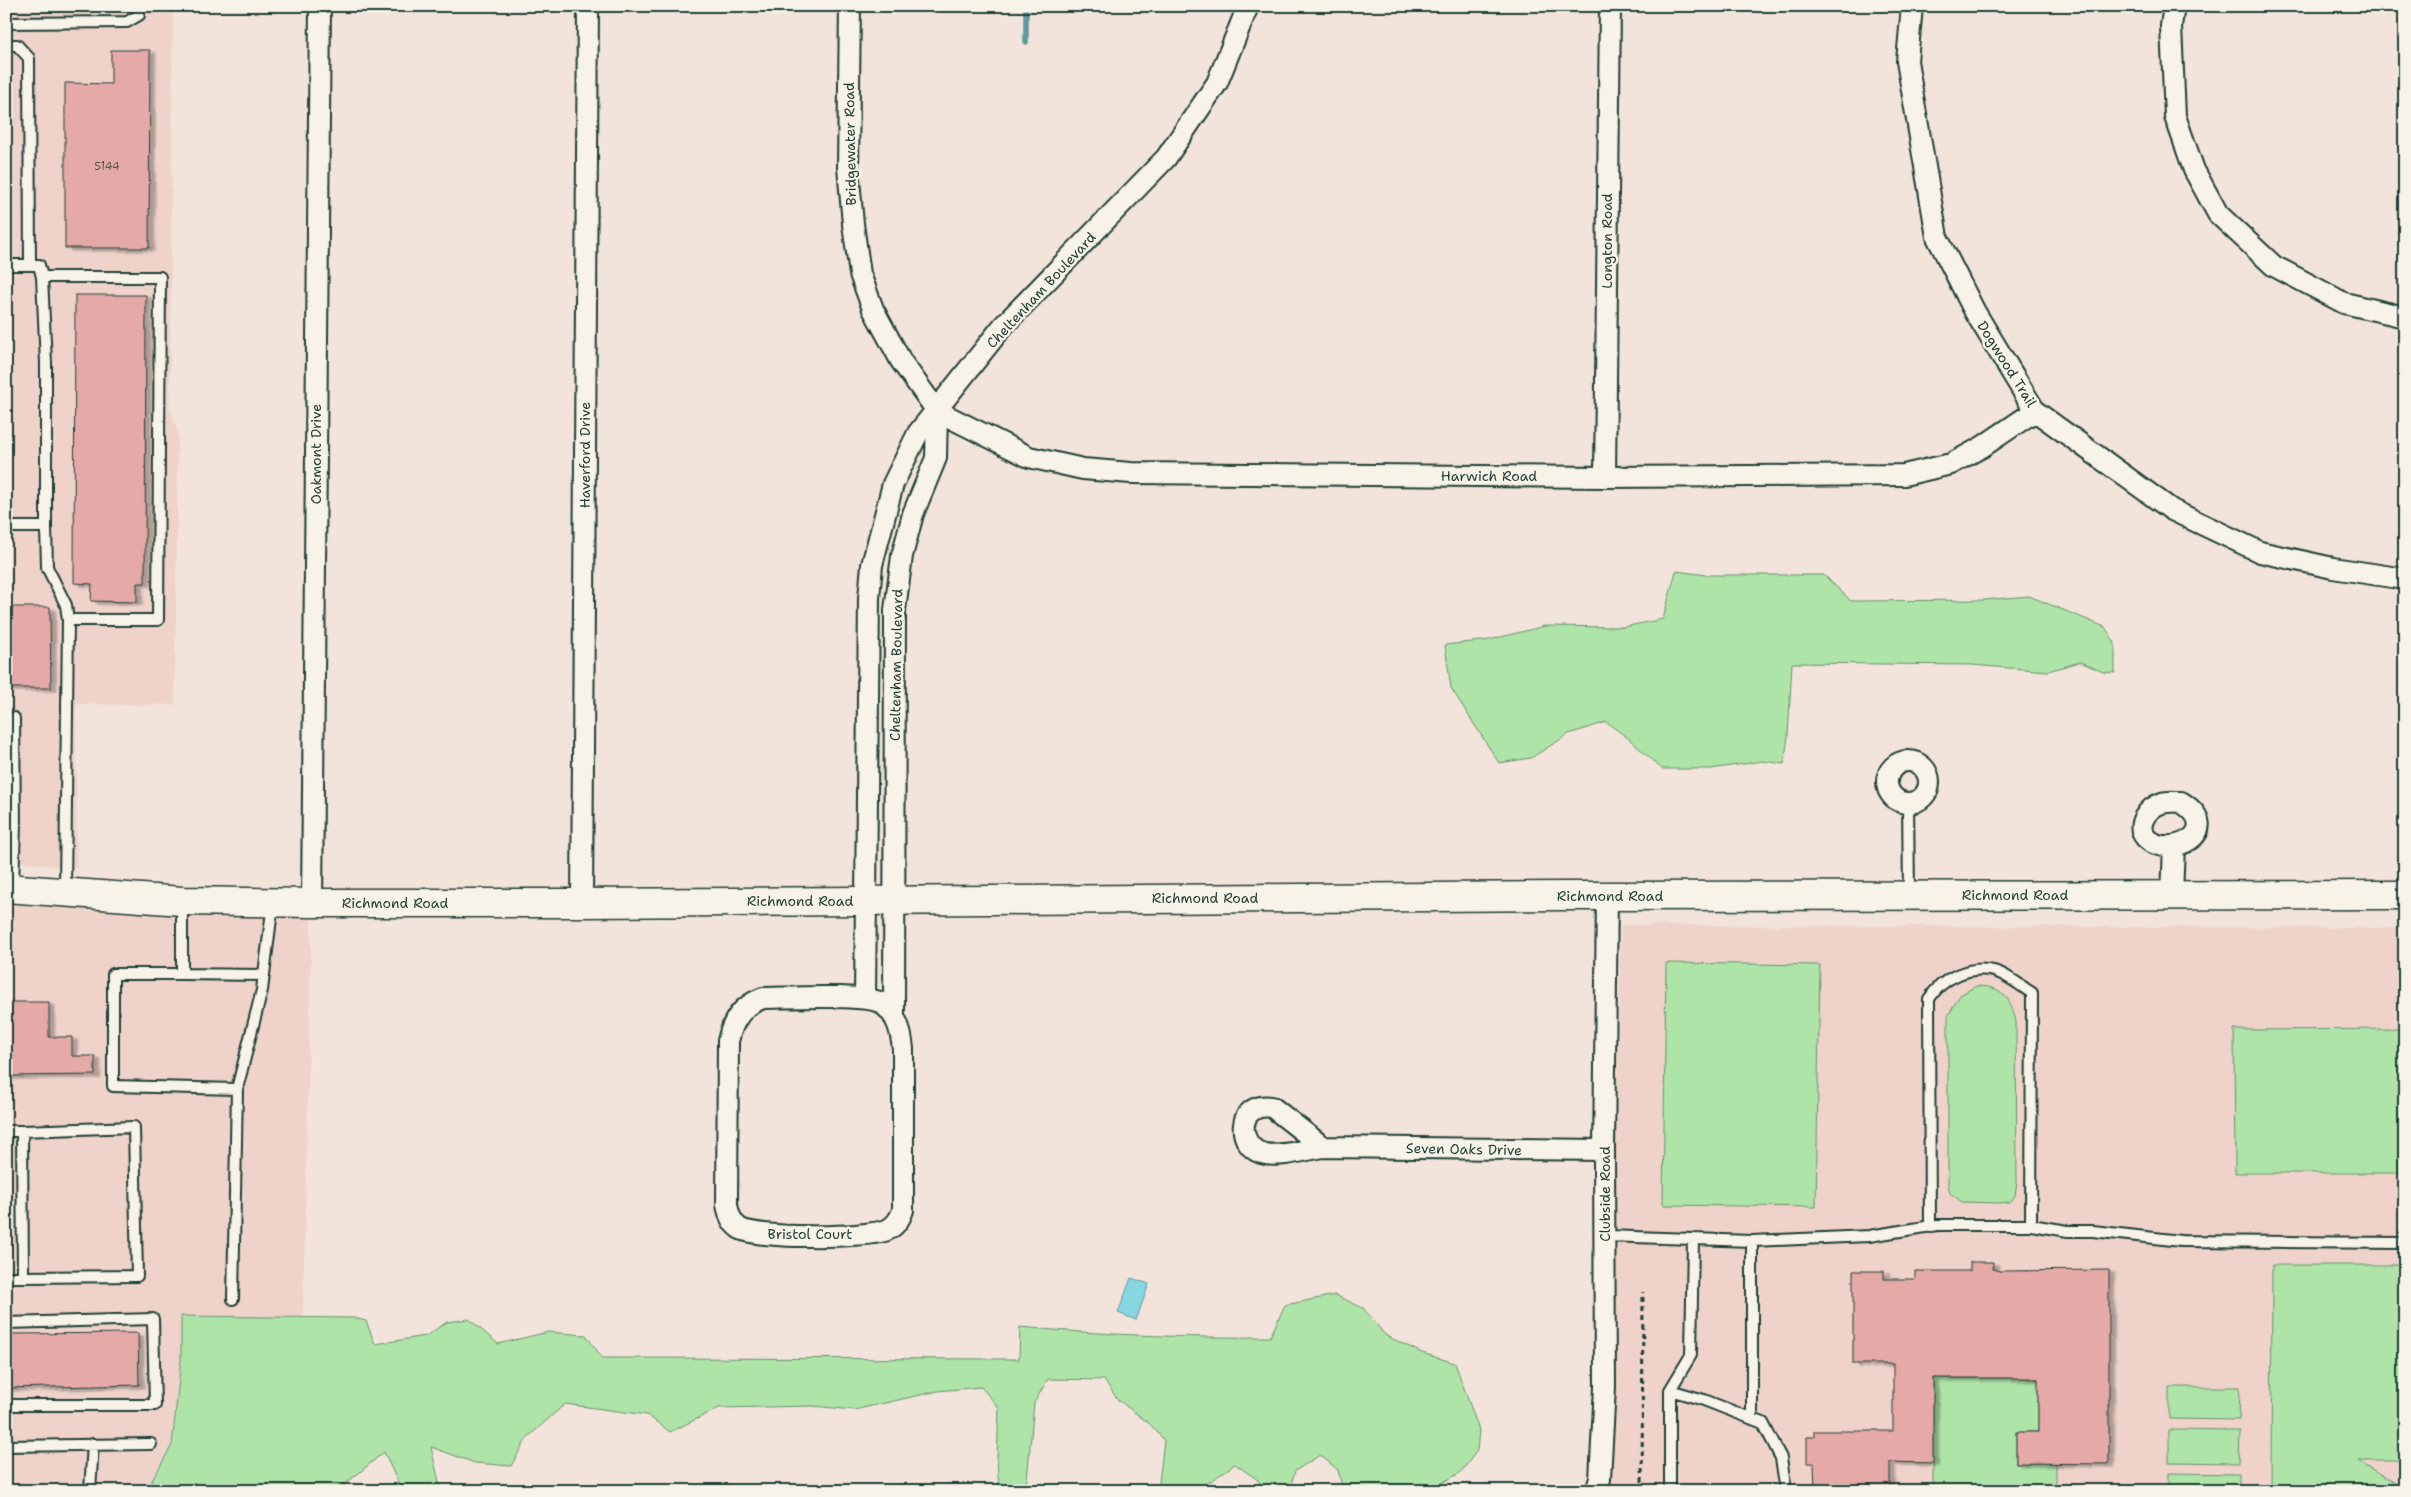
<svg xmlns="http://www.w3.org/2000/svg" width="2411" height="1497" font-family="'Shantell Sans',sans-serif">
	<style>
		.built { fill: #efd3cb }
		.green { fill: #aee4a7; stroke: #66906e }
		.water { fill: #87d7e3; stroke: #5d999d }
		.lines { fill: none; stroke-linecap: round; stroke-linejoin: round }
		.stream { stroke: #5d999d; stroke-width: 5.5 }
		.building { fill: #e5aaa7; stroke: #1f3d34; filter: url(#shadow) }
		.lane-casing { stroke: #1f3d34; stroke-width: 14 }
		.street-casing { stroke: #1f3d34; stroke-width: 24 }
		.primary-casing { stroke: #1f3d34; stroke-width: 31 }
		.path { stroke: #1f3d34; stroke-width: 3; stroke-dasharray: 5 4; stroke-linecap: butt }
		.lane { stroke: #f7f3e8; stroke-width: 10 }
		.street { stroke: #f7f3e8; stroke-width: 20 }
		.primary { stroke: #f7f3e8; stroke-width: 28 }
		.labels { text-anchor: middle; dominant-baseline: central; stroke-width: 5; stroke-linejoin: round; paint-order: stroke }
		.number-label { font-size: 11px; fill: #505851 }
		.street-label { font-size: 14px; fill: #1f3d34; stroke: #f7f3e8 }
	</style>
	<defs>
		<filter id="shadow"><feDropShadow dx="5.5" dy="3" stdDeviation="1" flood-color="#0004"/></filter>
	</defs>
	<rect width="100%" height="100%" fill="#f3e4db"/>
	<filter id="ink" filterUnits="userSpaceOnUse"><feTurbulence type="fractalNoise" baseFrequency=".02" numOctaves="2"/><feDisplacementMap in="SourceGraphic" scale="10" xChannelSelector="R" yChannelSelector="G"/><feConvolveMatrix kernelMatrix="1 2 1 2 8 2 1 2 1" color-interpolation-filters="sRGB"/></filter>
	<g filter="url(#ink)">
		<!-- built -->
		<path class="built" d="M 6,6 L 173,6 L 170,409 L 178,432 L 175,705 L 76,704 L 77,869 L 6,860 Z
			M 6,888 L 312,903 L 302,1360 L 181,1360 L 172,1445 L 149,1491 L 6,1491 Z
			M 1621,925 L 2405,928 L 2405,1489 L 2357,1459 L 2271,1457 L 2271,1491 L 1607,1491 Z"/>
		<!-- green -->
		<path class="green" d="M 1676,571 L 1706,575 L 1824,575 L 1851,601 L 1984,600 L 2029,596 L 2105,627 L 2115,643 L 2115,673 L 2103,672 L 2080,662 L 2048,671 L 1971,665 L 1792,663 L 1788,737 L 1784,764 L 1763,761 L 1711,769 L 1662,769 L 1628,738 L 1606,722 L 1569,734 L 1531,758 L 1499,763 L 1451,688 L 1445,645 L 1489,640 L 1545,626 L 1623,627 L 1663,619 Z
			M 1666,963 L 1820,965 L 1816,1207 L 1663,1205 Z
			M 1976,986 C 2002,986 2011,997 2016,1022 L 2017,1182 L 2015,1196 L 2009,1202 L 1999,1203 L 1962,1202 L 1950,1193 L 1948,1185 L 1948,1016 L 1960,995 Z
			M 2405,1029 L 2405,1173 L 2235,1173 L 2234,1030 Z
			M 2272,1265 L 2405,1265 L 2405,1460 L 2358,1460 L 2405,1489 L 2405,1491 L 2271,1491 Z
			M 1335,1295 L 1363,1308 L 1385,1335 L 1422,1353 L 1455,1363 L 1479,1430 L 1477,1451 L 1460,1473 L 1427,1491 L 1343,1491 L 1338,1470 L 1320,1455 L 1295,1471 L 1289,1491 L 1264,1491 L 1258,1480 L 1235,1464 L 1197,1491 L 1158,1491 L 1164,1440 L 1150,1424 L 1118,1400 L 1104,1380 L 1048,1379 L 1034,1403 L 1026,1491 L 999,1491 L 997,1459 L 999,1408 L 981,1387 L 938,1391 L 854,1410 L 813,1406 L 719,1408 L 670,1432 L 647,1415 L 565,1404 L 527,1438 L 511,1466 L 475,1463 L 431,1447 L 441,1491 L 402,1491 L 384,1452 L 337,1491 L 146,1491 L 172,1445 L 181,1360 L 181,1316 L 354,1318 L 366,1321 L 375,1344 L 426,1336 L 447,1322 L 469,1319 L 498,1344 L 548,1332 L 586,1335 L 602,1358 L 1019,1359 L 1020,1327 C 1103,1335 1187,1338 1270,1337 L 1285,1305 Z
			M 1933,1378 L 2038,1378 L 2038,1432 L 2016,1432 L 2016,1463 L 2047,1463 L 2056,1454 L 2056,1491 L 1933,1491 Z
			M 2169,1387 L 2240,1387 L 2239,1420 L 2169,1419 Z
			M 2169,1430 L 2240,1431 L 2239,1463 L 2169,1462 Z
			M 2169,1473 L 2239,1474 L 2239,1491 L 2169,1491 Z"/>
		<!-- water -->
		<path class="water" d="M 1131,1278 L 1149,1284 L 1136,1320 L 1118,1313 Z"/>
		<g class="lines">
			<!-- stream -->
			<path class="stream" d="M 1026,6 L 1026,42"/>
		</g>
		<!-- building -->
		<path class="building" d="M 111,50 L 150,50 L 149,248 L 65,248 L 65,83 L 111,84 Z
			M 75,295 L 146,295 L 145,583 L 137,583 L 137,602 L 91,601 L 92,584 L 74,583 Z
			M 6,607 L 50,607 L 51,688 L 6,688 Z
			M 6,1002 L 49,1002 L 49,1037 L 72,1037 L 72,1056 L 95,1056 L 95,1075 L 6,1076 Z
			M 1970,1262 L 1993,1262 L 1993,1269 L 1999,1271 L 2109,1270 L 2109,1464 L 2016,1463 L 2016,1432 L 2038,1432 L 2038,1378 L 1933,1378 L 1933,1463 L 1890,1462 L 1890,1491 L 1815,1491 L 1814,1463 L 1807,1463 L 1807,1437 L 1814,1437 L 1814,1431 L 1893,1431 L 1893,1364 L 1853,1364 L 1853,1271 L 1884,1271 L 1884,1279 L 1915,1279 L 1915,1271 L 1970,1271 Z
			M 138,1333 L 139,1385 L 6,1388 L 6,1334 Z"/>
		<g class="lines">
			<defs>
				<path id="lane" d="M 6,23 L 127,22 L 139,15 L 139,6
					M 6,45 L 17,45 L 29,58 L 30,265
					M 6,265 L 39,265 L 42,277 L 46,363 L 46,527 L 6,527
					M 42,277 L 160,277 L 158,620 L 68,620
					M 46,527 L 47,567 L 66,605 L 68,620 L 65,891
					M 1908,802 L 1909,894
					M 6,824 L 15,825 L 14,718
					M 13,886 L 15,825
					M 182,902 L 182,974 L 113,974 L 113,1086 L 237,1089 L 262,990 L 273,903
					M 182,974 L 264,975
					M 6,1131 L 22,1131 L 23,1277 L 6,1277
					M 22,1131 L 134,1127 L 137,1276 L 23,1277
					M 1930,1227 L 1929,999 C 1942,978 1969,965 1994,971 C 2008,975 2021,986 2032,993 L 2031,1225
					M 1605,1236 L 1693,1239 L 1691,1355 L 1670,1390 L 1670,1491
					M 1693,1239 L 1752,1241 L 1869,1236 L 1938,1225 L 2031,1225 L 2068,1231 L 2093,1231 L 2181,1241 L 2405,1243
					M 233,1299 L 237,1089
					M 6,1323 L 153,1319 L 155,1405 L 6,1405
					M 1670,1390 L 1704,1400 L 1763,1423 L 1781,1458 L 1786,1491
					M 1752,1419 L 1752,1241
					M 6,1446 L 151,1444
					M 90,1491 L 93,1444"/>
				<path id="street" d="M 850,6 L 848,167 L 853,224 L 860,274 L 873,309 L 901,361 L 937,411 L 1029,457 L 1083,469 L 1131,473 L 1605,477 L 1904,475 L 1951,464 L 1982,447 L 2035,411
					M 1912,6 L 1907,61 L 1937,237 L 1975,312 L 2035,411 L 2172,510 L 2260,552 L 2333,568 L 2405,579
					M 2174,6 L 2171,26 L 2175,116 L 2194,170 L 2218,214 L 2274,266 L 2344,303 L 2405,317
					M 1605,477 L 1610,6
					M1887 782a21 21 0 1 1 42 0a21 21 0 1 1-42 0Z
					M 2181,802 C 2228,831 2169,861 2146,838 C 2134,826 2148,807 2162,803 C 2168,801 2175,802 2181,802 Z
					M 2172,895 L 2174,846
					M 312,903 L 320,6
					M 582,903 L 588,6
					M 763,998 C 785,998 869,993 883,1004 C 898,1016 901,1032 903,1049 L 903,1210 C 900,1219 896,1226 887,1230 C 868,1238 755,1239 739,1228 C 731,1222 729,1214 727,1205 L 728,1041 C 733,1019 742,1006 763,998 Z
					M 865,998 L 869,598 L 872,565 L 893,484 L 918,433 L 1003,326 L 1166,158 L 1217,83 L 1248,6
					M 894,1017 L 895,610 L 902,556 L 913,514 L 936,458 L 937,411
					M 1323,1147 C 1304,1150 1283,1157 1265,1154 C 1236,1149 1235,1101 1272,1107 L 1323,1147 L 1604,1150
					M 1596,1491 L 1600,1479 L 1605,1387 L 1604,1150 L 1607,896"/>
				<path id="primary" d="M 6,888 L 182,901 L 312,903 L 582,903 L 1570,896 L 2405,895"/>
			</defs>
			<!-- lane casing -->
			<use href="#lane" class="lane-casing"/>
			<!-- street casing -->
			<use href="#street" class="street-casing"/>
			<!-- primary casing -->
			<use href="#primary" class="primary-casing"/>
			<!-- path -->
			<path class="path" d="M 1642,1491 L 1643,1292"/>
			<!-- lane -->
			<use href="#lane" class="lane"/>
			<!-- street -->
			<use href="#street" class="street"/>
			<!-- primary -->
			<use href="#primary" class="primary"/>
		</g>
	</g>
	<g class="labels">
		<!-- number labels -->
		<g class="number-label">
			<text x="107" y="166">5144</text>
		</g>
		<!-- street labels -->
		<g class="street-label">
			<text transform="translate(850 144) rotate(-91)">Bridgewater Road</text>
			<text transform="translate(1607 241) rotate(-90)">Longton Road</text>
			<text transform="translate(1041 290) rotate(-47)">Cheltenham Boulevard</text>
			<text transform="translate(2007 364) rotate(58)">Dogwood Trail</text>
			<text transform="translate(316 454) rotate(-90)">Oakmont Drive</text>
			<text transform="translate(585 455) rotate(-90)">Haverford Drive</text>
			<text x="1489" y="476">Harwich Road</text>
			<text transform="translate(896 665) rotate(-89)">Cheltenham Boulevard</text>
			<text x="2015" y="895">Richmond Road</text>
			<text x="1610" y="896">Richmond Road</text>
			<text x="1205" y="898">Richmond Road</text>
			<text x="800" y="901">Richmond Road</text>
			<text x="395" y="903">Richmond Road</text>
			<text transform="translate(1464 1149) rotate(1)">Seven Oaks Drive</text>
			<text transform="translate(1605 1194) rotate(-90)">Clubside Road</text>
			<text x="810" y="1234">Bristol Court</text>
		</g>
	</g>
	<!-- margin -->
	<rect width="2411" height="1497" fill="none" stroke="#f7f3e8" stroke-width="25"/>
	<rect x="12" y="12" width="2386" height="1472" fill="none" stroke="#1f3d34" stroke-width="2" filter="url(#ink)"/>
</svg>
